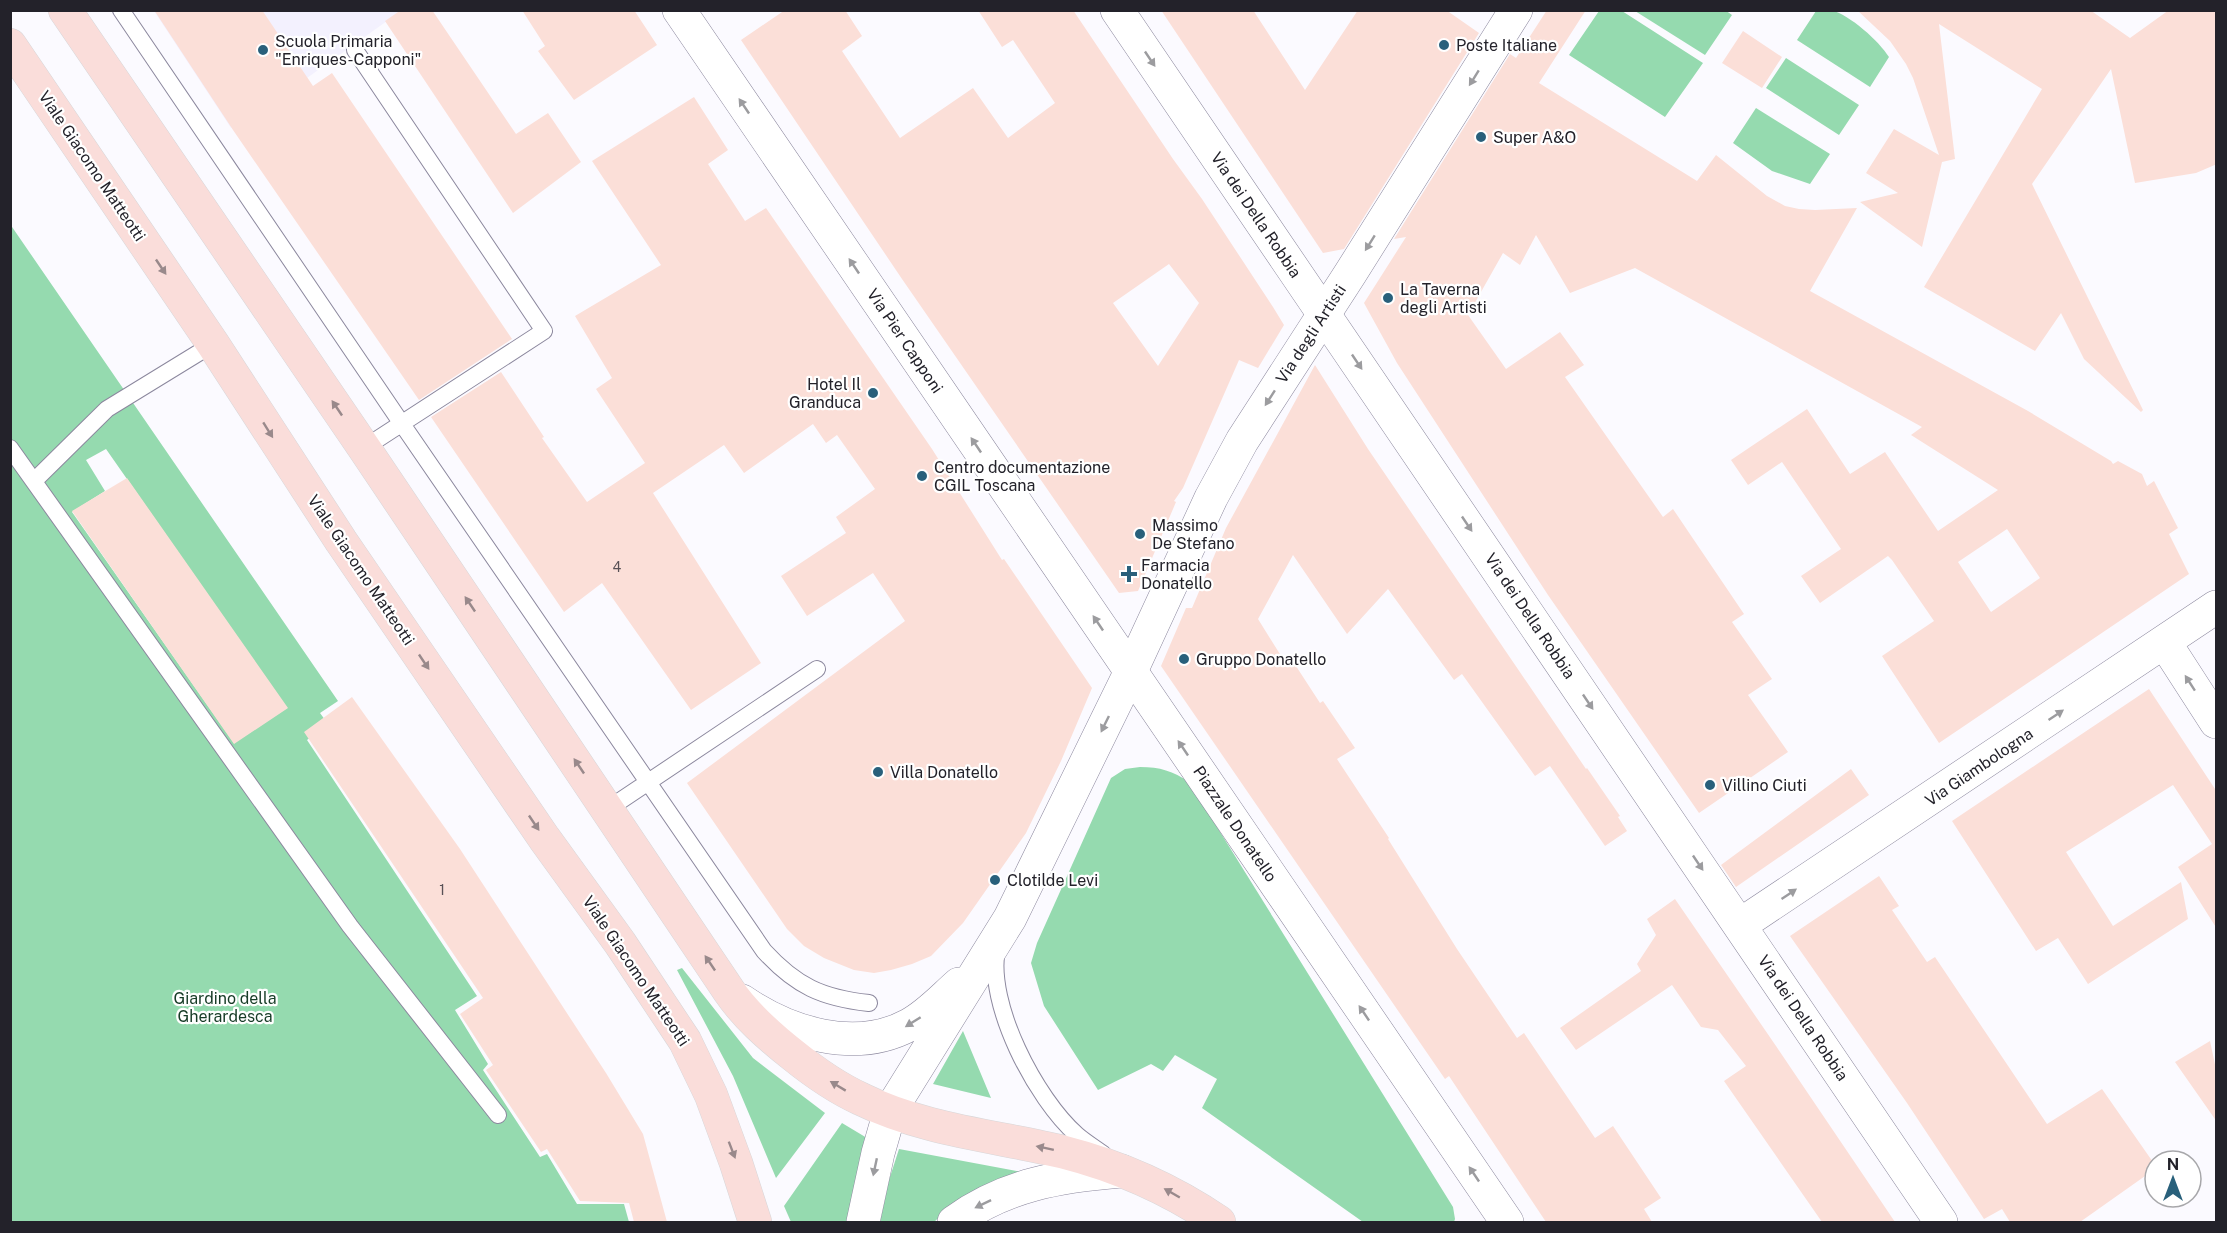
<svg xmlns="http://www.w3.org/2000/svg" width="2227" height="1233" font-family="'Public Sans',sans-serif">
	<style>
		.built { fill: #f3f1fe }
		.green { fill: #95daaf; fill-rule: evenodd }
		.building { fill: #fbdfd8; fill-rule: evenodd }
		.lines { fill: none; stroke-linecap: round; stroke-linejoin: round }
		.lane-casing { stroke: #8c889e; stroke-width: 18 }
		.street-casing { stroke: #8c889e; stroke-width: 34 }
		.secondary-casing { stroke: #8c889e; stroke-width: 34 }
		.primary-casing { stroke: #d7d7d9; stroke-width: 34 }
		.lane { stroke: #fff; stroke-width: 16 }
		.street { stroke: #fff; stroke-width: 33 }
		.secondary { stroke: #fff; stroke-width: 33 }
		.primary { stroke: #faddda; stroke-width: 33 }
		.oneway { fill: #9c9c9f }
		.oneway2 { fill: #99898b }
		.poi-dot { fill: #29607b; stroke: #fff; stroke-width: 2 }
		.labels { text-anchor: middle; dominant-baseline: central; stroke-width: 4.5; stroke-linejoin: round; paint-order: stroke }
		.number-label { font-size: 14px; fill: #595156 }
		.poi-label { font-size: 16px; fill: #23222a; stroke: #fff; text-anchor: start }
		.street-label { font-size: 16px; fill: #23222a; stroke: #fff }
		.park-label { font-size: 16px; fill: #163b26; stroke: #fff }
	</style>
	<rect width="100%" height="100%" fill="#fbfaff"/>
	<!-- built -->
	<path class="built" d="M 154,11 L 401,11 L 307,78 L 231,128 Z"/>
	<!-- green -->
	<path class="green" d="M 1725,10 L 1732,15 L 1705,55 L 1635,11 Z
		M 1599,11 L 1622,11 L 1703,63 L 1665,117 L 1569,55 Z
		M 1816,11 C 1821,11 1826,10 1831,10 C 1850,15 1879,41 1889,57 L 1870,87 L 1797,40 Z
		M 1786,58 L 1859,105 L 1839,135 L 1766,88 Z
		M 1756,108 L 1830,154 L 1810,184 L 1772,171 L 1733,143 Z
		M 10,224 L 338,701 L 320,713 L 328,724 L 307,740 L 477,996 L 455,1010 L 488,1064 L 483,1070 L 540,1157 L 547,1154 L 577,1204 L 624,1204 L 629,1222 L 11,1222 ZM 106,449 L 287,708 L 234,743 L 72,512 L 105,491 L 86,460 Z
		M 1140,767 C 1160,767 1173,771 1189,782 L 1453,1207 L 1455,1219 L 1454,1222 L 1363,1222 L 1202,1108 L 1217,1079 L 1175,1055 L 1163,1071 L 1151,1064 L 1098,1090 L 1044,1006 L 1031,963 L 1037,943 L 1111,778 L 1125,769 Z
		M 682,968 L 753,1058 L 825,1113 L 776,1178 L 733,1076 L 677,970 Z
		M 963,1031 L 991,1098 L 933,1084 Z
		M 842,1123 L 867,1138 L 851,1222 L 791,1222 L 784,1206 Z
		M 899,1149 L 1022,1172 L 956,1202 L 934,1222 L 880,1222 L 889,1180 Z"/>
	<!-- building -->
	<path class="building" d="M 154,10 L 262,10 L 313,86 L 332,73 L 512,339 L 419,400 L 233,130 Z
		M 401,10 L 432,10 L 516,134 L 548,113 L 581,162 L 513,213 L 385,21 Z
		M 522,10 L 634,10 L 657,45 L 574,100 L 538,51 L 545,46 Z
		M 785,10 L 845,10 L 862,36 L 842,51 L 900,138 L 973,88 L 1008,138 L 1055,103 L 1013,40 L 1002,47 L 978,10 L 1073,10 L 1173,159 L 1202,199 L 1273,307 L 1284,325 L 1258,368 L 1239,360 L 1183,488 L 1174,501 L 1176,502 L 1138,591 L 1119,593 L 902,279 L 741,40 ZM 1169,264 L 1199,303 L 1158,366 L 1113,303 Z
		M 1161,10 L 1253,10 L 1305,90 L 1358,10 L 1446,10 L 1479,33 L 1344,249 L 1323,253 Z
		M 1547,10 L 1586,10 L 1539,83 L 1697,181 L 1716,155 L 1767,196 L 1785,206 L 1799,209 L 1815,210 L 1857,208 L 1810,291 L 2028,411 L 2111,461 L 2113,464 L 2118,461 L 2142,474 L 2147,486 L 2154,481 L 2178,528 L 2169,534 L 2189,574 L 1939,743 L 1882,656 L 1934,621 L 1892,560 L 1888,556 L 1820,603 L 1801,576 L 1841,549 L 1782,462 L 1748,485 L 1731,460 L 1807,409 L 1850,474 L 1885,452 L 1938,531 L 1998,490 L 1911,435 L 1922,427 L 1635,268 L 1570,293 L 1536,235 L 1520,265 L 1503,253 L 1468,315 L 1506,369 L 1560,332 L 1584,365 L 1565,377 L 1663,517 L 1673,509 L 1744,614 L 1732,622 L 1772,679 L 1748,695 L 1788,752 L 1699,813 L 1548,595 L 1397,363 L 1364,303 L 1406,237 L 1394,239 L 1510,54 L 1516,58 ZM 2007,529 L 2040,578 L 1991,612 L 1958,562 Z
		M 1857,10 L 2090,10 L 2130,38 L 2169,10 L 2217,10 L 2217,164 L 2196,173 L 2135,183 L 2111,69 L 2032,184 L 2143,410 L 2141,412 L 2084,359 L 2061,313 L 2035,351 L 1924,287 L 2042,89 L 1939,24 L 1955,159 L 1942,162 L 1922,247 L 1860,202 L 1898,193 L 1866,173 L 1894,129 L 1939,155 L 1913,78 L 1906,64 L 1890,41 Z
		M 1743,31 L 1782,57 L 1762,88 L 1722,63 Z
		M 694,97 L 728,150 L 708,164 L 745,221 L 766,208 L 932,449 L 1002,560 L 1004,559 L 1092,688 L 1061,761 L 1026,833 L 963,923 L 931,956 L 912,964 L 891,970 L 874,973 L 854,970 L 824,958 L 804,946 L 787,929 L 687,783 L 905,621 L 873,573 L 807,616 L 781,576 L 846,533 L 836,517 L 875,489 L 837,435 L 826,443 L 813,424 L 744,473 L 724,445 L 653,493 L 761,663 L 691,710 L 602,583 L 564,612 L 431,417 L 501,372 L 544,437 L 542,438 L 587,502 L 645,463 L 596,389 L 612,378 L 575,316 L 661,265 L 592,161 Z
		M 1315,365 L 1368,449 L 1586,769 L 1587,768 L 1620,816 L 1618,817 L 1627,831 L 1605,846 L 1550,766 L 1535,776 L 1462,674 L 1454,680 L 1388,589 L 1347,634 L 1293,555 L 1258,619 L 1288,667 L 1294,663 L 1320,703 L 1323,701 L 1355,748 L 1337,759 L 1389,838 L 1388,839 L 1457,949 L 1517,1038 L 1524,1033 L 1595,1138 L 1613,1126 L 1661,1198 L 1644,1209 L 1652,1222 L 1546,1222 L 1449,1076 L 1445,1079 L 1161,666 L 1186,608 L 1192,608 L 1226,528 Z
		M 127,478 L 288,708 L 234,744 L 72,511 Z
		M 2149,689 L 2217,792 L 2217,929 L 2178,867 L 2212,844 L 2173,785 L 2066,852 L 2113,926 L 2181,882 L 2188,919 L 2088,984 L 2058,938 L 2036,951 L 1952,821 Z
		M 352,697 L 460,849 L 606,1073 L 643,1134 L 667,1222 L 634,1222 L 629,1203 L 580,1201 L 547,1149 L 541,1152 L 486,1070 L 493,1065 L 460,1014 L 483,998 L 304,732 Z
		M 1851,769 L 1869,795 L 1736,887 L 1721,865 Z
		M 1879,876 L 1899,906 L 1892,910 L 1927,962 L 1935,957 L 2047,1124 L 2102,1089 L 2155,1165 L 2155,1169 L 2080,1222 L 2010,1222 L 2002,1209 L 1984,1219 L 1907,1103 L 1790,936 Z
		M 1675,899 L 1776,1046 L 1895,1222 L 1822,1222 L 1724,1081 L 1746,1066 L 1718,1030 L 1701,1027 L 1672,985 L 1576,1050 L 1560,1028 L 1641,971 L 1637,964 L 1656,935 L 1647,919 Z
		M 2210,1041 L 2217,1074 L 2217,1122 L 2175,1062 Z"/>
	<g class="lines">
		<defs>
			<path id="lane" d="M 121,10 L 402,424 L 764,951 C 796,986 822,998 869,1003
				M 355,50 L 544,331 L 364,448
				M 10,448 L 350,926 L 498,1115
				M 34,481 L 107,409 L 213,344
				M 608,809 L 817,669
				M 997,949 C 986,1004 1036,1099 1077,1135 C 1085,1142 1095,1148 1103,1154"/>
			<path id="street" d="M 679,10 L 1507,1222
				M 1117,10 L 1941,1222
				M 2165,643 L 2216,722
				M 1740,925 L 2216,607
				M 954,1222 C 1005,1185 1059,1176 1121,1171"/>
			<path id="secondary" d="M 742,1001 C 789,1033 855,1054 909,1025 C 928,1015 943,998 959,984
				M 863,1222 L 878,1153 L 890,1111 L 1010,918 L 1131,671 L 1211,498 L 1242,441 L 1350,274 L 1516,10"/>
			<path id="primary" d="M 65,10 L 364,448 L 729,991 C 746,1016 769,1036 793,1055 C 814,1072 837,1088 861,1099 C 924,1130 996,1136 1063,1152 C 1118,1166 1172,1190 1219,1222
				M 10,45 L 213,344 L 341,541 L 544,838 L 620,943 L 685,1041 L 711,1095 L 736,1163 L 755,1222"/>
		</defs>
		<!-- lane casing -->
		<use href="#lane" class="lane-casing"/>
		<!-- street casing -->
		<use href="#street" class="street-casing"/>
		<!-- secondary casing -->
		<use href="#secondary" class="secondary-casing"/>
		<!-- primary casing -->
		<use href="#primary" class="primary-casing"/>
		<!-- lane -->
		<use href="#lane" class="lane"/>
		<!-- street -->
		<use href="#street" class="street"/>
		<!-- secondary -->
		<use href="#secondary" class="secondary"/>
		<!-- primary -->
		<use href="#primary" class="primary"/>
	</g>
	<!-- one-way arrows -->
	<defs><path id="oneway-solid" d="M-6-.8H1V-3.2L6.5 0L1 3.2V.8H-6Z" transform="scale(1.5)"/></defs>
	<g class="oneway">
		<use href="#oneway-solid" transform="translate(1150 59) rotate(56)"/>
		<use href="#oneway-solid" transform="translate(1474 78) rotate(122)"/>
		<use href="#oneway-solid" transform="translate(744 106) rotate(-124)"/>
		<use href="#oneway-solid" transform="translate(1370 243) rotate(122)"/>
		<use href="#oneway-solid" transform="translate(854 266) rotate(-124)"/>
		<use href="#oneway-solid" transform="translate(1357 362) rotate(56)"/>
		<use href="#oneway-solid" transform="translate(1270 398) rotate(123)"/>
		<use href="#oneway-solid" transform="translate(976 445) rotate(-124)"/>
		<use href="#oneway-solid" transform="translate(1467 524) rotate(56)"/>
		<use href="#oneway-solid" transform="translate(1098 623) rotate(-124)"/>
		<use href="#oneway-solid" transform="translate(2190 683) rotate(-123)"/>
		<use href="#oneway-solid" transform="translate(1588 702) rotate(56)"/>
		<use href="#oneway-solid" transform="translate(2056 715) rotate(-34)"/>
		<use href="#oneway-solid" transform="translate(1105 724) rotate(116)"/>
		<use href="#oneway-solid" transform="translate(1183 748) rotate(-124)"/>
		<use href="#oneway-solid" transform="translate(1698 863) rotate(56)"/>
		<use href="#oneway-solid" transform="translate(1789 894) rotate(-34)"/>
		<use href="#oneway-solid" transform="translate(1364 1013) rotate(-124)"/>
		<use href="#oneway-solid" transform="translate(913 1022) rotate(148)"/>
		<use href="#oneway-solid" transform="translate(875 1167) rotate(102)"/>
		<use href="#oneway-solid" transform="translate(1474 1174) rotate(-124)"/>
		<use href="#oneway-solid" transform="translate(983 1204) rotate(154)"/>
	</g>
	<g class="oneway2">
		<use href="#oneway-solid" transform="translate(161 267) rotate(56)"/>
		<use href="#oneway-solid" transform="translate(337 408) rotate(-124)"/>
		<use href="#oneway-solid" transform="translate(268 430) rotate(58)"/>
		<use href="#oneway-solid" transform="translate(470 604) rotate(-124)"/>
		<use href="#oneway-solid" transform="translate(424 662) rotate(56)"/>
		<use href="#oneway-solid" transform="translate(579 766) rotate(-124)"/>
		<use href="#oneway-solid" transform="translate(534 823) rotate(56)"/>
		<use href="#oneway-solid" transform="translate(710 963) rotate(-124)"/>
		<use href="#oneway-solid" transform="translate(838 1086) rotate(-149)"/>
		<use href="#oneway-solid" transform="translate(1045 1148) rotate(-168)"/>
		<use href="#oneway-solid" transform="translate(732 1150) rotate(69)"/>
		<use href="#oneway-solid" transform="translate(1172 1193) rotate(-150)"/>
	</g>
	<!-- markers -->
	<g class="poi-dot">
		<circle cx="1444" cy="45" r="6"/>
		<circle cx="263" cy="50" r="6"/>
		<circle cx="1481" cy="137" r="6"/>
		<circle cx="1388" cy="298" r="6"/>
		<circle cx="873" cy="393" r="6"/>
		<circle cx="922" cy="476" r="6"/>
		<circle cx="1140" cy="534" r="6"/>
		<path d="M1126 565h6v6h6v6h-6v6h-6v-6h-6v-6h6z"/>
		<circle cx="1184" cy="659" r="6"/>
		<circle cx="878" cy="772" r="6"/>
		<circle cx="1710" cy="785" r="6"/>
		<circle cx="995" cy="880" r="6"/>
	</g>
	<g class="labels">
		<!-- number labels -->
		<g class="number-label">
			<text x="617" y="567">4</text>
			<text x="442" y="890">1</text>
		</g>
		<!-- poi labels -->
		<g class="poi-label">
			<text x="275" y="41">Scuola Primaria<tspan x="275" dy="18">"Enriques-Capponi"</tspan></text>
			<text x="1456" y="45">Poste Italiane</text>
			<text x="1493" y="137">Super A&amp;O</text>
			<text x="1400" y="289">La Taverna<tspan x="1400" dy="18">degli Artisti</tspan></text>
			<text x="861" y="384" text-anchor="end">Hotel Il<tspan x="861" dy="18">Granduca</tspan></text>
			<text x="934" y="467">Centro documentazione<tspan x="934" dy="18">CGIL Toscana</tspan></text>
			<text x="1152" y="525">Massimo<tspan x="1152" dy="18">De Stefano</tspan></text>
			<text x="1141" y="565">Farmacia<tspan x="1141" dy="18">Donatello</tspan></text>
			<text x="1196" y="659">Gruppo Donatello</text>
			<text x="890" y="772">Villa Donatello</text>
			<text x="1722" y="785">Villino Ciuti</text>
			<text x="1007" y="880">Clotilde Levi</text>
		</g>
		<!-- street labels -->
		<g class="street-label">
			<text transform="translate(92 166) rotate(56)">Viale Giacomo Matteotti</text>
			<text transform="translate(1256 215) rotate(56)">Via dei Della Robbia</text>
			<text transform="translate(1311 334) rotate(-57)">Via degli Artisti</text>
			<text transform="translate(905 341) rotate(56)">Via Pier Capponi</text>
			<text transform="translate(361 570) rotate(56)">Viale Giacomo Matteotti</text>
			<text transform="translate(1530 616) rotate(56)">Via dei Della Robbia</text>
			<text transform="translate(1979 767) rotate(-34)">Via Giambologna</text>
			<text transform="translate(1235 824) rotate(56)">Piazzale Donatello</text>
			<text transform="translate(636 971) rotate(56)">Viale Giacomo Matteotti</text>
			<text transform="translate(1803 1018) rotate(56)">Via dei Della Robbia</text>
		</g>
		<!-- park labels -->
		<g class="park-label">
			<text x="225" y="998">Giardino della<tspan x="225" dy="18">Gherardesca</tspan></text>
		</g>
	</g>
	<!-- border -->
	<rect width="2227" height="1233" fill="none" stroke="#23222a" stroke-width="24"/>
	<!-- north arrow -->
	<g transform="translate(2173 1179)"><circle r="28" fill="#ffffff" stroke="#a7a7aa" stroke-width="1.5"/>
	<path d="M0-4.5L10 22L0 15L-10 22Z" fill="#29607b"/>
	<text y="-9" font-size="16" font-weight="bold" text-anchor="middle" fill="#23222a">N</text>
	</g>
</svg>
